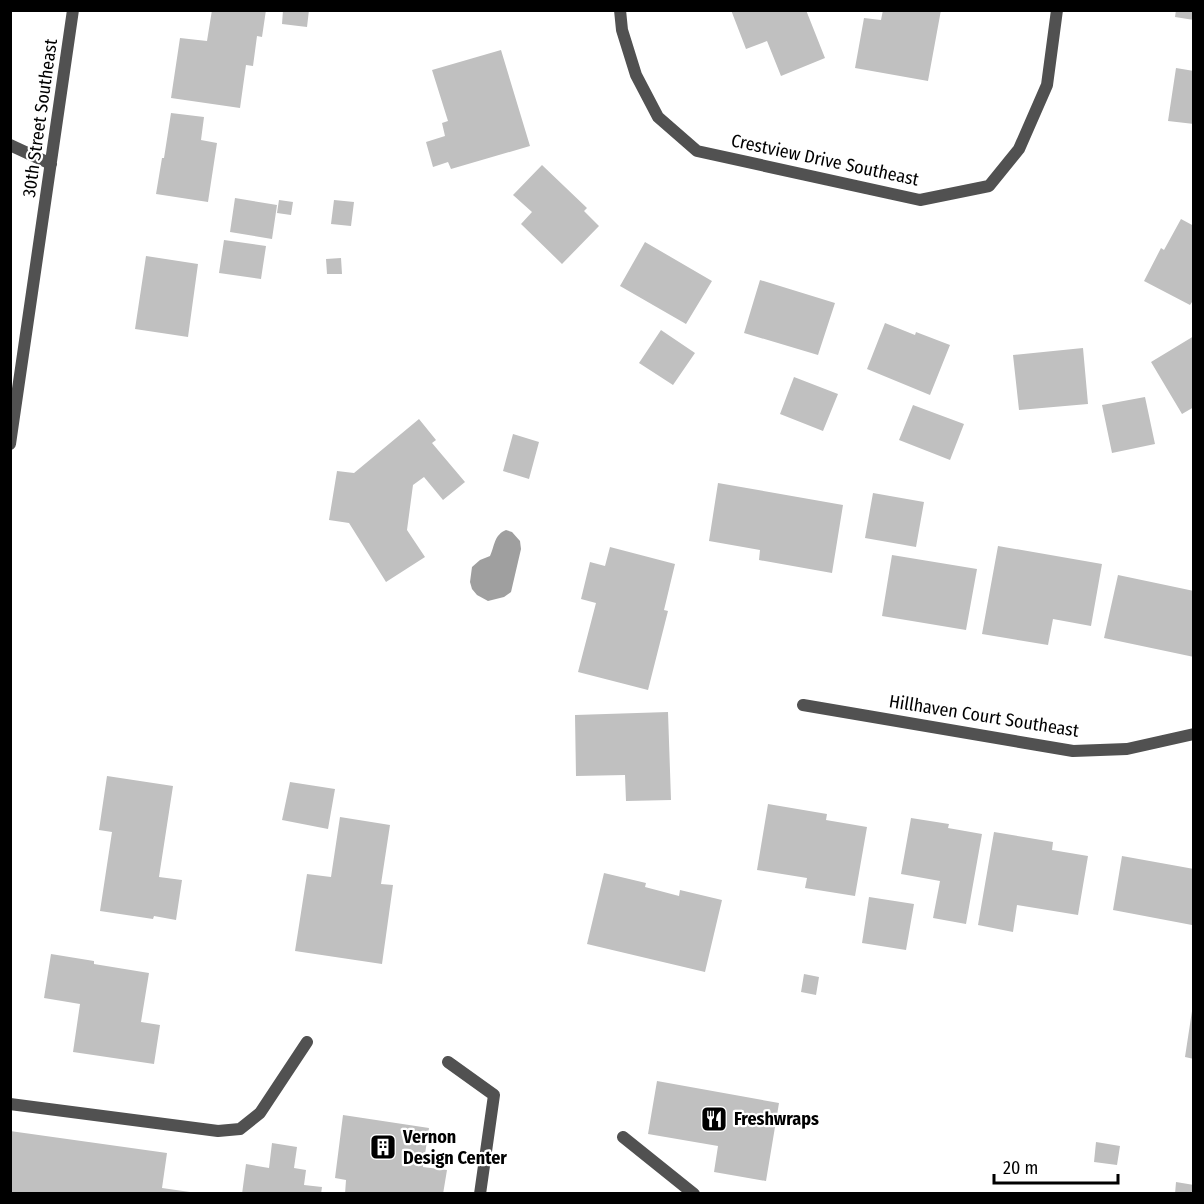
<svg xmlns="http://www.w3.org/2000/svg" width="1204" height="1204" font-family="'Fira Sans Condensed',sans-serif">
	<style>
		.water { fill: #9f9f9f }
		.building { fill: #c0c0c0 }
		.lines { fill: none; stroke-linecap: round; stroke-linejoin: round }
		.lane { stroke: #515151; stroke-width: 12 }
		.street { stroke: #515151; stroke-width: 12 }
		.labels { text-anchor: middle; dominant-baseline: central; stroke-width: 4.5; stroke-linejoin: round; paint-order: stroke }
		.street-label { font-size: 18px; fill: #000; stroke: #fff }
		.poi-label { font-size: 18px; font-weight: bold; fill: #000; stroke: #fff; text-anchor: start }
	</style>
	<rect width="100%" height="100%" fill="#fff"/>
	<!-- water -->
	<path class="water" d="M 506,530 L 512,532 L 520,541 L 521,549 L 511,592 L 504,597 L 488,601 L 477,595 L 472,589 L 470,582 L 472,567 L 480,560 L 490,556 C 495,545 494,535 506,530 Z"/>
	<!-- building -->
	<path class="building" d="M 212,10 L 266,10 L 262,37 L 257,36 L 253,66 L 246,65 L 240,108 L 171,98 L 180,38 L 207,41 Z
		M 283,10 L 309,10 L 307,27 L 282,24 Z
		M 731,10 L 806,10 L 825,58 L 781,76 L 767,41 L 746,49 Z
		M 883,10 L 941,10 L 928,81 L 855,68 L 864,18 L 881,20 Z
		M 1176,10 L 1194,10 L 1194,20 L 1175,17 Z
		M 501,50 L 530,146 L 451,169 L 448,162 L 433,167 L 426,142 L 445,136 L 442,123 L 448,121 L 432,70 Z
		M 1176,68 L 1194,71 L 1194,124 L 1168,121 Z
		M 171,113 L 204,117 L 201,140 L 217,143 L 208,202 L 156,194 L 162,158 L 164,158 Z
		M 542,165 L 587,208 L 584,211 L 599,226 L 562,264 L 521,224 L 532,212 L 513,195 Z
		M 235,198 L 277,205 L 272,239 L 230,232 Z
		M 279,200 L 293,202 L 291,215 L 277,213 Z
		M 334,200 L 354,202 L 351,226 L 331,224 Z
		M 1181,219 L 1194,226 L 1194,299 L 1190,305 L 1144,281 L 1161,248 L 1164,250 Z
		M 224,240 L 266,246 L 261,279 L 219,273 Z
		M 645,242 L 712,281 L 686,324 L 620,286 Z
		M 146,256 L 198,264 L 188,337 L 135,329 Z
		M 341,258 L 342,274 L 327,274 L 326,259 Z
		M 760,280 L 835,303 L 818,355 L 744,333 Z
		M 885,323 L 915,335 L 916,332 L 950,345 L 930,395 L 867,369 Z
		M 661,330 L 695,353 L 673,385 L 639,363 Z
		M 1194,336 L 1194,407 L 1182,414 L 1151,362 Z
		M 1083,348 L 1088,404 L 1019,410 L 1013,355 Z
		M 794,377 L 838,394 L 823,431 L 780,414 Z
		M 1145,397 L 1155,444 L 1112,453 L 1102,405 Z
		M 913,405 L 964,424 L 950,460 L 899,440 Z
		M 419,419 L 436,440 L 432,443 L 465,482 L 443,500 L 424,477 L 413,485 L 407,530 L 425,557 L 386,582 L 349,523 L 329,520 L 337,471 L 354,473 Z
		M 513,434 L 539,442 L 529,479 L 503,471 Z
		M 718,483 L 843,505 L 832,573 L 759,560 L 760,550 L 709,541 Z
		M 873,493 L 924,502 L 916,547 L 865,538 Z
		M 998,546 L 1102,564 L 1091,626 L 1053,619 L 1048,645 L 982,634 Z
		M 610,547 L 675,564 L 664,610 L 668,611 L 648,690 L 578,672 L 596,603 L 581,599 L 590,562 L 605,566 Z
		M 892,555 L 977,569 L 966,630 L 882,616 Z
		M 1118,575 L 1194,591 L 1194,657 L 1104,638 Z
		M 668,712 L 671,800 L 626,801 L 625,775 L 576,776 L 575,715 Z
		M 107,776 L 173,786 L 159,877 L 182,880 L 176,920 L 154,916 L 153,919 L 100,911 L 112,832 L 99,830 Z
		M 290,782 L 335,789 L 328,829 L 282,820 Z
		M 768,804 L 827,814 L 826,820 L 867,827 L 855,896 L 805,888 L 807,878 L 757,870 Z
		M 340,817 L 390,825 L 381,884 L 393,885 L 382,964 L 295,951 L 307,874 L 331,877 Z
		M 911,818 L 949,824 L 948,828 L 982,834 L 966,924 L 933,918 L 940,881 L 901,874 Z
		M 994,832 L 1053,842 L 1052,850 L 1088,856 L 1078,915 L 1017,905 L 1013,932 L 978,925 Z
		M 1122,856 L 1194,869 L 1192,925 L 1113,910 Z
		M 604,873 L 646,883 L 645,887 L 679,896 L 680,890 L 722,900 L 705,972 L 587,944 Z
		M 869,897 L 914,904 L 906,950 L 862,943 Z
		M 51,954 L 94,961 L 94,964 L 149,973 L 141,1022 L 160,1025 L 154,1064 L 73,1052 L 80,1004 L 44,998 Z
		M 804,974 L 819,977 L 816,995 L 801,992 Z
		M 1192,1011 L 1194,1011 L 1194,1059 L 1185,1057 Z
		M 657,1081 L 779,1103 L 766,1181 L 714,1172 L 718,1146 L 648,1134 Z
		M 343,1115 L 429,1128 L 423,1167 L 447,1170 L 443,1194 L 345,1194 L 346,1180 L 335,1178 Z
		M 10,1131 L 167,1153 L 162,1188 L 190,1192 L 190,1194 L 10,1194 Z
		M 1096,1142 L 1120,1146 L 1117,1165 L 1094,1162 Z
		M 272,1143 L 297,1147 L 294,1168 L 306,1170 L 304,1185 L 322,1187 L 321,1194 L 242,1194 L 246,1164 L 269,1168 Z
		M 1176,1182 L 1194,1185 L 1194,1194 L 1175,1194 Z"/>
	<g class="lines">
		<!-- lane -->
		<path class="lane" d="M 448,1062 L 494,1095 L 480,1194
			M 10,1104 L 218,1131 L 240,1129 L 260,1113 L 307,1042
			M 623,1137 L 694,1194"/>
		<!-- street -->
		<path class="street" d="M 620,10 L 622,30 L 636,75 L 658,117 L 697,151 L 920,200 L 989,186 L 1019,149 L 1047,85 L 1057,10
			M 10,145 L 51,164
			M 10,444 L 73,10
			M 803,705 L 1073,751 L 1127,749 L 1194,734"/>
	</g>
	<!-- icons -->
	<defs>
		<symbol id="restaurant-square" viewBox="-11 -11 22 22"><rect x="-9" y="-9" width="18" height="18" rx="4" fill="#000" stroke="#fff"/><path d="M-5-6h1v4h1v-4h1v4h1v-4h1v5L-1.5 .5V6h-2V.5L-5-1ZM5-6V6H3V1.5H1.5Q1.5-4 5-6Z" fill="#fff"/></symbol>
		<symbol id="building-square" viewBox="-11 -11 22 22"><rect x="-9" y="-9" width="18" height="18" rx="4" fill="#000" stroke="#fff"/><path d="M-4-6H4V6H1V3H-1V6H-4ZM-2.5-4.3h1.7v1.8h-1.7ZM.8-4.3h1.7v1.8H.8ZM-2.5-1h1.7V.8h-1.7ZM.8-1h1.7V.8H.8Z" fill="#fff"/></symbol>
	</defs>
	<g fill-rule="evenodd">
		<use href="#restaurant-square" x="699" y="1104" width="30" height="30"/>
		<use href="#building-square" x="368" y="1132" width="30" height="30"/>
	</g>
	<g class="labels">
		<!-- street labels -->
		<g class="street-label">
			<text transform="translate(40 118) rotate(-82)">30th Street Southeast</text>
			<text transform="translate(825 160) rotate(12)">Crestview Drive Southeast</text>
			<text transform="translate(984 716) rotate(9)">Hillhaven Court Southeast</text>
		</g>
		<!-- poi labels -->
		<g class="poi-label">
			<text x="734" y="1119">Freshwraps</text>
			<text x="403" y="1137">Vernon<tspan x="403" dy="21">Design Center</tspan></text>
		</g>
	</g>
	<!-- border -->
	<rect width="1204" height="1204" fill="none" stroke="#000000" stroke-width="24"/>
	<!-- scale -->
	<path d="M994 1174v9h124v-9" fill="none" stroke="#000000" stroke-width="3"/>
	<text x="1003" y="1174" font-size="18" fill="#000000" stroke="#ffffff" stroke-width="4.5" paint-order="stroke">20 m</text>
</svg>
